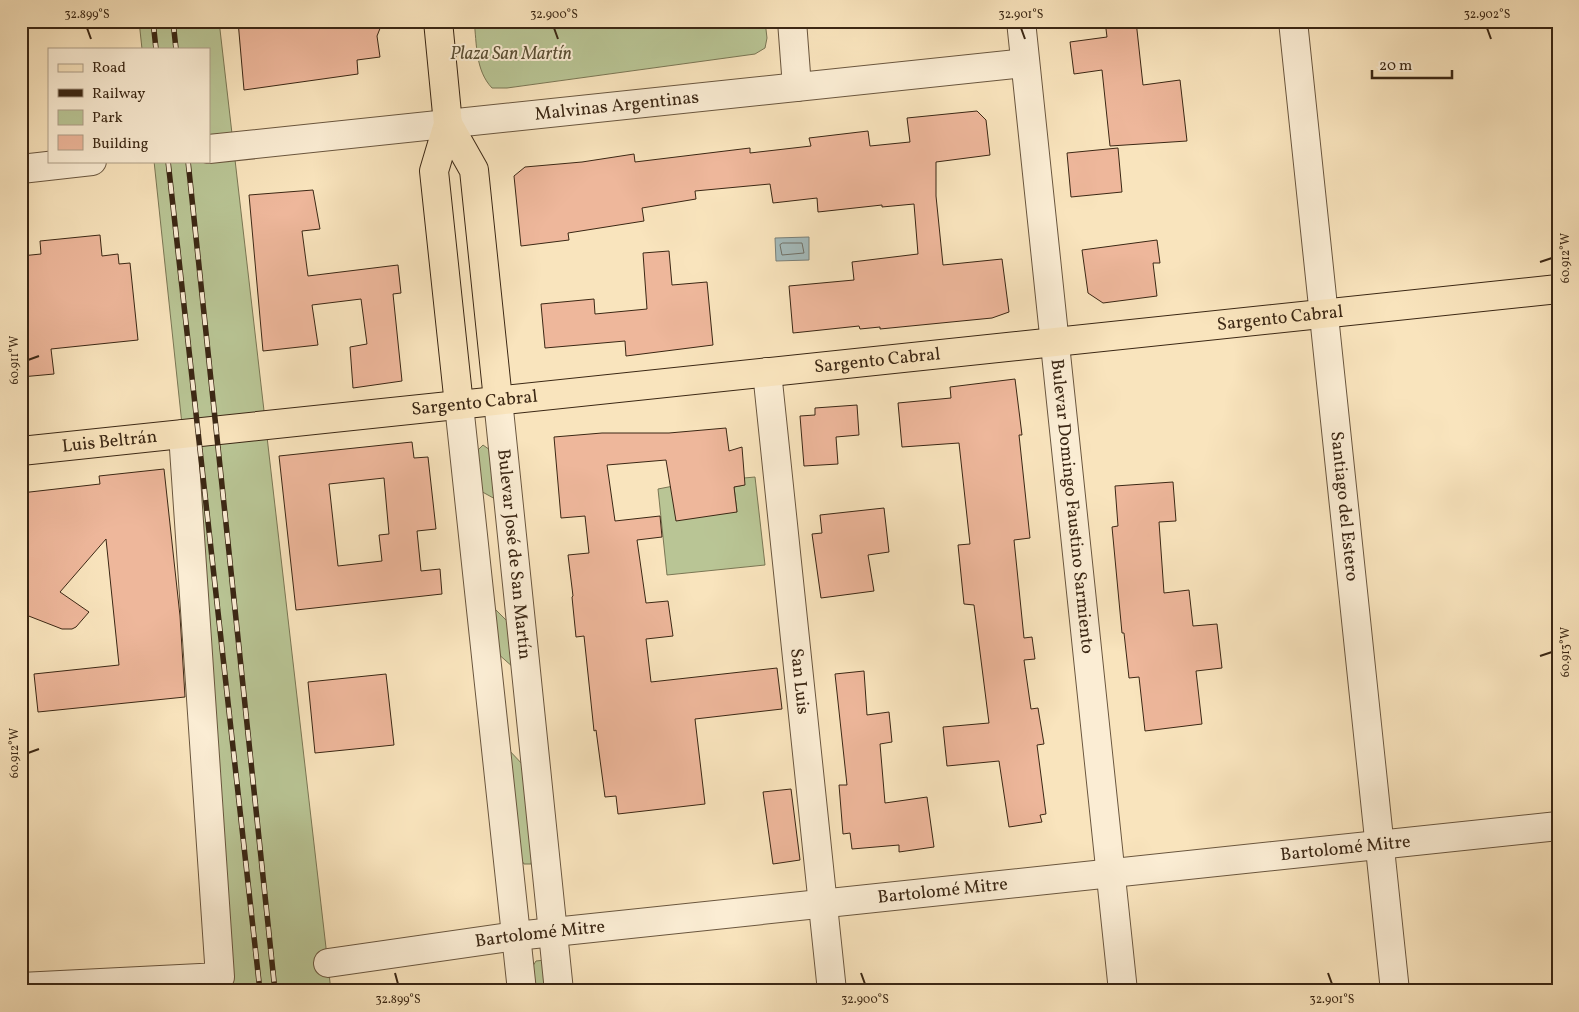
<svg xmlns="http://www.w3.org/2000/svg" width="1579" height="1012" font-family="Vollkorn,serif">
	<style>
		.green { fill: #b9c595; stroke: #7a7654 }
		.water { fill: #a4bbbc; stroke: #7a8079 }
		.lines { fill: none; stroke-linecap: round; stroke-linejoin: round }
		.shore { stroke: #707168; stroke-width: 1 }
		.building { fill: #eeb79b; stroke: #3b2714; fill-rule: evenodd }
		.minor-casing { stroke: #6a563e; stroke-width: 30 }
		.major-casing { stroke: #3b2714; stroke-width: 30 }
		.minor { stroke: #fbedd4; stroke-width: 28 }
		.major { stroke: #f9e4bd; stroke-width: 28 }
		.rail-casing { stroke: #3b2714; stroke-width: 5.5 }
		.rail { stroke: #fbedd4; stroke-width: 4; stroke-dasharray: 11; stroke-linecap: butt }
		.ticks { fill: none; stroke: #3b2714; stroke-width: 2 }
		.labels { text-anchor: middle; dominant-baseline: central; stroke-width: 4; stroke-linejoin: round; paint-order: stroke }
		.park-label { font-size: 18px; font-style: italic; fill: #5a4e34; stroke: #fbedd4 }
		.street-label { font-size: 18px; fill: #3b2714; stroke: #fbedd4 }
		.neatline { fill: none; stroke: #3b2714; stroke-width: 2 }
		.ticks-label { font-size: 12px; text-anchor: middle; fill: #3b2714 }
	</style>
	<rect width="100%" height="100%" fill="#f9e4bd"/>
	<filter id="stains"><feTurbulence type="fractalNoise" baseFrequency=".004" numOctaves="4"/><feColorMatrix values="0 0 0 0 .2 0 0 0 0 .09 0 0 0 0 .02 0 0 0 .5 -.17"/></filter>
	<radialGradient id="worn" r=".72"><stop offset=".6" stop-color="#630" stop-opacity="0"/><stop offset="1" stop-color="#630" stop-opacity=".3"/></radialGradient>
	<!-- green -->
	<path class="green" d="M 139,21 L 219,21 L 331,991 L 221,991 L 183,434 L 154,161 L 209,161 L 209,49 L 142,49 Z
		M 474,21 L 765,21 L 767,38 L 765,48 L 755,54 L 507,88 L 492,88 C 475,70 477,44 474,21 Z
		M 483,445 L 490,450 L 497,500 L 477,489 L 476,452 Z
		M 755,477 L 765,565 L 667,575 L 658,489 L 689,483 L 737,512 L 734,487 L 744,485 L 744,478 Z
		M 491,605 L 510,624 L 514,668 L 496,652 Z
		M 507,748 L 525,767 L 533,854 L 531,864 L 524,864 L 519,856 Z
		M 545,960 L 551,991 L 534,991 L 531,969 L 536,961 Z"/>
	<!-- water -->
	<path class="water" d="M 809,237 L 809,260 L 776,261 L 775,238 Z"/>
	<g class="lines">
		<!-- shore -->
		<path class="shore" d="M 783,243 L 802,243 L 804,253 L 782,255 L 780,245 Z"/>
	</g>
	<!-- building -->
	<path class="building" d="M 238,21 L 383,21 L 377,36 L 380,57 L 357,60 L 358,74 L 244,90 Z
		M 1105,21 L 1136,21 L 1143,85 L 1180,80 L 1187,141 L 1110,146 L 1102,70 L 1074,74 L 1070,42 L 1107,37 Z
		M 977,111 L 986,120 L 990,155 L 936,162 L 936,196 L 943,265 L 1002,259 L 1009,312 L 992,318 L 880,329 L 880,327 L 860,329 L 859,326 L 793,333 L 789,286 L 854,280 L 852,262 L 918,254 L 914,204 L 882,207 L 882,205 L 818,212 L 817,198 L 773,203 L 770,184 L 695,191 L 696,199 L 642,208 L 644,221 L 568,233 L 569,240 L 521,246 L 514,176 L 525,167 L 582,162 L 634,154 L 635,162 L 750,148 L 750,153 L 811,146 L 809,138 L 868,131 L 870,146 L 910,142 L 907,118 Z
		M 1118,148 L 1122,192 L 1071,197 L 1067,153 Z
		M 313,190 L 320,229 L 302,231 L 308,276 L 398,265 L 401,293 L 393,294 L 402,381 L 353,388 L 350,347 L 367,344 L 361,299 L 312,305 L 318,345 L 263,351 L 249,195 Z
		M 100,235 L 102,256 L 118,254 L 119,264 L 130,263 L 138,340 L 51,349 L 54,374 L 21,377 L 21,256 L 41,254 L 40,241 Z
		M 1157,240 L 1160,263 L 1153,263 L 1157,296 L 1103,303 L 1088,293 L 1082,250 Z
		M 669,251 L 672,285 L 707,282 L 713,345 L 626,356 L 625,341 L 545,348 L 541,304 L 594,299 L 595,314 L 647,309 L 643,253 Z
		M 1015,379 L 1022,435 L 1019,435 L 1030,538 L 1014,540 L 1024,638 L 1032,637 L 1035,659 L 1024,660 L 1031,709 L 1038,708 L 1044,744 L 1037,745 L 1046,814 L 1040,815 L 1042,822 L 1009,827 L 999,761 L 947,766 L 943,727 L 989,723 L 974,605 L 964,604 L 958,545 L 970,544 L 959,443 L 902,447 L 898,403 L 951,398 L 950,387 Z
		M 857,405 L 859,435 L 836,437 L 838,464 L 804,466 L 800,416 L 815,415 L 815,408 Z
		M 726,428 L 729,451 L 742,447 L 745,485 L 734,487 L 737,512 L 676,521 L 666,460 L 607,465 L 615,521 L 660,516 L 662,537 L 637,540 L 646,603 L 668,601 L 673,636 L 646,639 L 651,682 L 777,668 L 782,709 L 695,719 L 705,804 L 618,814 L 616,796 L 605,797 L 596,730 L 594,731 L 584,636 L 576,637 L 572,597 L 573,596 L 568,555 L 589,553 L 585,516 L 561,518 L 554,437 L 602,433 L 669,433 Z
		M 412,442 L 414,458 L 428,457 L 436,529 L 417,531 L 421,571 L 440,569 L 442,594 L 296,610 L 279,456 ZM 384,478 L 389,534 L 379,535 L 382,561 L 338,566 L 329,484 Z
		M 164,469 L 180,616 L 185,697 L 38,712 L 34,674 L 119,665 L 106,539 L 60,592 L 89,612 L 76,627 L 72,629 L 62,629 L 21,613 L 21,493 L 100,484 L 99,476 Z
		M 1173,482 L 1176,521 L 1159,522 L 1164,593 L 1189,590 L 1193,626 L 1217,624 L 1222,668 L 1196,671 L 1202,724 L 1145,731 L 1139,677 L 1129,678 L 1124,633 L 1122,633 L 1112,527 L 1118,526 L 1115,486 Z
		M 884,508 L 889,552 L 868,555 L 874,591 L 821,598 L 812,534 L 822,533 L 820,515 Z
		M 864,671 L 867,715 L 889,712 L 892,742 L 880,744 L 885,803 L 927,797 L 934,847 L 899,852 L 899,845 L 852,849 L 850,833 L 843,834 L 839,785 L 847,785 L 835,674 Z
		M 386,674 L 394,745 L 315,753 L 308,682 Z
		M 791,789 L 800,860 L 773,864 L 763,792 Z"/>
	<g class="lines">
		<defs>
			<g id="minor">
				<path d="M 792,21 L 797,87"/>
				<path id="s1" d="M 1021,21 L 1123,991"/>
				<path id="s2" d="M 1293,21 L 1395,991"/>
				<path id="s3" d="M 209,149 L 1025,63"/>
				<path d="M 21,169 L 92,161"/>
				<path id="s4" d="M 767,372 L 832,991"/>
				<path id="s5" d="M 498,400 L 559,991"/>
				<path d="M 459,405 L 522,991"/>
				<path id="s6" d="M 328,963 L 516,936 L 1558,826"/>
				<path d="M 21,987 L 220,977 L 183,434"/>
			</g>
			<g id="major">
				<path d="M 438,21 L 448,124 L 434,171 L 459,405"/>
				<path d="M 448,124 L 474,170 L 498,400"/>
				<path id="s7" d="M 21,451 L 1558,289"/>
			</g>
		</defs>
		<!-- minor casing -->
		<use href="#minor" class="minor-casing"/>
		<!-- major casing -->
		<use href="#major" class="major-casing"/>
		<!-- minor -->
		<use href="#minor" class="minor"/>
		<!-- major -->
		<use href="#major" class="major"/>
		<defs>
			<path id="rail" d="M 153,21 L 156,49
				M 173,21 L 176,49
				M 168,161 L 260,991
				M 188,161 L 275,991"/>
		</defs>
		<!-- rail casing -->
		<use href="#rail" class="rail-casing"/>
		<!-- rail -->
		<use href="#rail" class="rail"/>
	</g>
	<!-- ticks -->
	<path class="ticks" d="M 87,28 L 91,39M 554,28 L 558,39M 1021,28 L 1025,39M 1487,28 L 1491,39M 1540,262 L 1552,258M 28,360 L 39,356M 1540,656 L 1552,652M 28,753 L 39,749M 395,973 L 398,984M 861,973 L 865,984M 1328,973 L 1332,984"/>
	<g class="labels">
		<!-- park labels -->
		<g class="park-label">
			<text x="511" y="54">Plaza San Martín</text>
		</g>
		<!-- street labels -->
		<g class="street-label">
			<text stroke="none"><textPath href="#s3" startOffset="410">Malvinas Argentinas</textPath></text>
			<text stroke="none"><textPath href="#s7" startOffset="1266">Sargento Cabral</textPath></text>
			<text stroke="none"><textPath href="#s7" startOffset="861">Sargento Cabral</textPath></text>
			<text stroke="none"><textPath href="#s7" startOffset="456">Sargento Cabral</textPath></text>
			<text stroke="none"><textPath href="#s7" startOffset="89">Luis Beltrán</textPath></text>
			<text stroke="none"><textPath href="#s1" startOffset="488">Bulevar Domingo Faustino Sarmiento</textPath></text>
			<text stroke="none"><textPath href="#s2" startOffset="488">Santiago del Estero</textPath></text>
			<text stroke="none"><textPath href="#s5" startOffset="155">Bulevar José de San Martín</textPath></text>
			<text stroke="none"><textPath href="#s4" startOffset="311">San Luis</textPath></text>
			<text stroke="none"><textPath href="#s6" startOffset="1024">Bartolomé Mitre</textPath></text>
			<text stroke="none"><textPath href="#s6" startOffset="619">Bartolomé Mitre</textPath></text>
			<text stroke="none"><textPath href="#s6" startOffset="214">Bartolomé Mitre</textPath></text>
		</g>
	</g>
	<!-- margin -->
	<rect width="1579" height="1012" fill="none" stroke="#f9e4bd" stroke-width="55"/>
	<!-- legend -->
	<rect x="48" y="48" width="162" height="115" fill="#fbedd4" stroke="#ae9e87"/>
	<rect x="58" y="64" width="25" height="8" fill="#f9e4bd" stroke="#ae9e87"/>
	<text x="92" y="72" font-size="15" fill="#3b2714">Road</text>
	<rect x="58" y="89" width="25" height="8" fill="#3b2714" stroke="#ae9e87"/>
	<text x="92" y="98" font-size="15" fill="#3b2714">Railway</text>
	<rect x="58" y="110" width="25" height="15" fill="#b9c595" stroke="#ae9e87"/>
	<text x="92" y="122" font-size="15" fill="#3b2714">Park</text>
	<rect x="58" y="135" width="25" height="15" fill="#eeb79b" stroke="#ae9e87"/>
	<text x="92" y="148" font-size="15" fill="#3b2714">Building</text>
	<!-- scale -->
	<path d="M1372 70v8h80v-8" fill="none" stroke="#3b2714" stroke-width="2.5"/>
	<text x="1379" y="70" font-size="15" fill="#3b2714" stroke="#fbedd4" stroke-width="4" paint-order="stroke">20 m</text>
	<rect x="28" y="28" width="1524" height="956" class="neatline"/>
	<g class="ticks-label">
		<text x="87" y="18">32.899°S</text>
		<text x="554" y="18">32.900°S</text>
		<text x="1021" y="18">32.901°S</text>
		<text x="1487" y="18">32.902°S</text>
		<text transform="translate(1565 258) rotate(-90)" y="4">60.912°W</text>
		<text transform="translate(14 360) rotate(-90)" y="4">60.911°W</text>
		<text transform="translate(1565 652) rotate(-90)" y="4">60.913°W</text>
		<text transform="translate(14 753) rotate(-90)" y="4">60.912°W</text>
		<text x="398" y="1003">32.899°S</text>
		<text x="865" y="1003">32.900°S</text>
		<text x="1332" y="1003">32.901°S</text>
	</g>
	<rect width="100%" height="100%" filter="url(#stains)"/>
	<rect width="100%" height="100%" fill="url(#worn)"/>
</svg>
